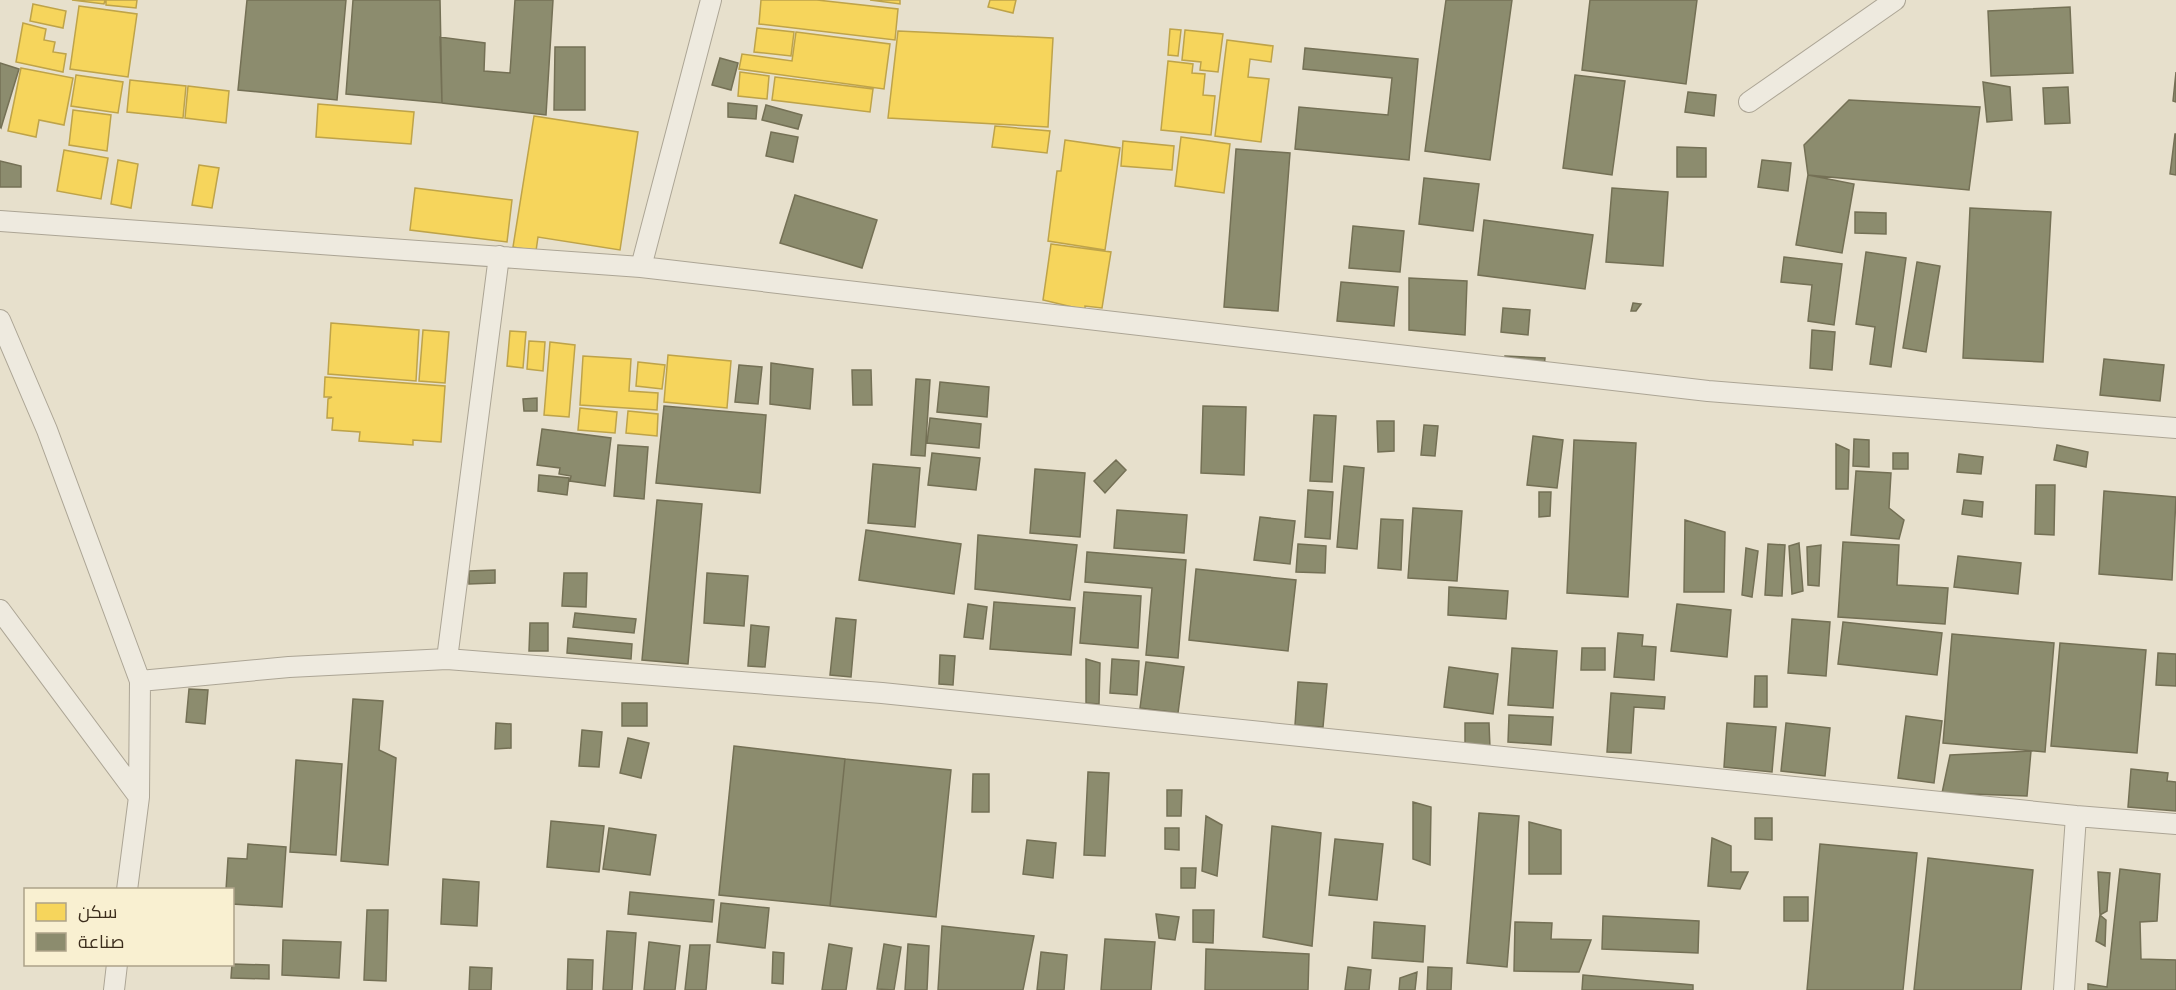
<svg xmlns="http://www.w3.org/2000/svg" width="2176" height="990" font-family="'Playfair Display',Cairo,serif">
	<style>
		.homes { fill: #f6d55c; stroke: #bea349; stroke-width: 1.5 }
		.industry { fill: #8c8c6e; stroke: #747055; stroke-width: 1.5 }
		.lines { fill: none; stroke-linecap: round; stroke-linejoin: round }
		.lane-casing { stroke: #aca595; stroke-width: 22 }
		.lane { stroke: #eeeadf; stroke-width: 20 }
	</style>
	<rect width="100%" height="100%" fill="#e7e0cc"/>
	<!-- homes -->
	<path class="homes" d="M 72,0 L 105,0 L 104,4 Z
		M 106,0 L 137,0 L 136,8 L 106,5 Z
		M 761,0 L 817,0 L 898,9 L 895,40 L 759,24 Z
		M 870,0 L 900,0 L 900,4 Z
		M 990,0 L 1016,0 L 1013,13 L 988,7 Z
		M 33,4 L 66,11 L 63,28 L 30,21 Z
		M 79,6 L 137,14 L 128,77 L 70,69 Z
		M 23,23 L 46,29 L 44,40 L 55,42 L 53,52 L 66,54 L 63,72 L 16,62 Z
		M 757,28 L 794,32 L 791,56 L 754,52 Z
		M 1170,29 L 1181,30 L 1178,56 L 1168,55 Z
		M 1185,30 L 1223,34 L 1218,72 L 1200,70 L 1201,62 L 1182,60 Z
		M 898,31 L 1053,38 L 1048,127 L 888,118 Z
		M 796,32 L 890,44 L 884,89 L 739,69 L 742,54 L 792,61 Z
		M 1227,40 L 1273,46 L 1271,62 L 1250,59 L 1248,77 L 1269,79 L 1261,142 L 1215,136 Z
		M 1168,61 L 1193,64 L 1192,73 L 1205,74 L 1203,95 L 1215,96 L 1211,135 L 1161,130 Z
		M 21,68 L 73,78 L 64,125 L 39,120 L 36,137 L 8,131 Z
		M 740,72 L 769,76 L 767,99 L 738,96 Z
		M 76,75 L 123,82 L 118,113 L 71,106 Z
		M 775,77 L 873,89 L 870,112 L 772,100 Z
		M 130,80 L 186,86 L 183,118 L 127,112 Z
		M 188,86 L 229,91 L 226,123 L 185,118 Z
		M 318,104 L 414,112 L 411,144 L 316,137 Z
		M 73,110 L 111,115 L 107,151 L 69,145 Z
		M 534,116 L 638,132 L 620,250 L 538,237 L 536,251 L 513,247 Z
		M 995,126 L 1050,131 L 1047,153 L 992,147 Z
		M 1181,137 L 1230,144 L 1224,193 L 1175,186 Z
		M 1065,140 L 1120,148 L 1105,250 L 1048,241 L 1057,171 L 1061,171 Z
		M 1123,141 L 1174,146 L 1172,170 L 1121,166 Z
		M 64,150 L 108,158 L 101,199 L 57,191 Z
		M 118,160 L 138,164 L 131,208 L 111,204 Z
		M 199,165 L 219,168 L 212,208 L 192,205 Z
		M 415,188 L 512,200 L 507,242 L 410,230 Z
		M 1051,244 L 1111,252 L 1102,308 L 1085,306 L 1085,310 L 1043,300 Z
		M 331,323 L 419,330 L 416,381 L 328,374 Z
		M 423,330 L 449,332 L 445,383 L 419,381 Z
		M 510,331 L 526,332 L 523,368 L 507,366 Z
		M 529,341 L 545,342 L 543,371 L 527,369 Z
		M 550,342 L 575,345 L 569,417 L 544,415 Z
		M 668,355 L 731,361 L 727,408 L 664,402 Z
		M 583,356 L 631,359 L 629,391 L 658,393 L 657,410 L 580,405 Z
		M 638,362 L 665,365 L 662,389 L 636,386 Z
		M 325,377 L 445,386 L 441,442 L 413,440 L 413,445 L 359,441 L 360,432 L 332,430 L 333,418 L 327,418 L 328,399 L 332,397 L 324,397 Z
		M 580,408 L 617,412 L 615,433 L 578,430 Z
		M 628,411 L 658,414 L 657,436 L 626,433 Z"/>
	<!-- industry -->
	<path class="industry" d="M 247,0 L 346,0 L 337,100 L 238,90 Z
		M 353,0 L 440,0 L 442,103 L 346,94 Z
		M 515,0 L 553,0 L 546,115 L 442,103 L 440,37 L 485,43 L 484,71 L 510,73 Z
		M 1446,0 L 1512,0 L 1490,160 L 1425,151 Z
		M 1590,0 L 1697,0 L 1686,84 L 1582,70 Z
		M 2070,7 L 2073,73 L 1991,76 L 1988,11 Z
		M 555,47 L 585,47 L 585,110 L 554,110 Z
		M 1305,48 L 1418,59 L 1409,160 L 1295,149 L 1299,107 L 1388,115 L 1392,78 L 1303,69 Z
		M 720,58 L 738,63 L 731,90 L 712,85 Z
		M 0,63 L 19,69 L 1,128 L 0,127 Z
		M 2176,72 L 2176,102 L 2173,101 Z
		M 1575,75 L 1625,81 L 1612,175 L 1563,168 Z
		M 1983,82 L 2010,87 L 2012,120 L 1987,122 Z
		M 2068,87 L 2070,123 L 2045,124 L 2043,88 Z
		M 1688,92 L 1716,95 L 1714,116 L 1685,112 Z
		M 1849,100 L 1980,107 L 1969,190 L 1808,175 L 1804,145 Z
		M 728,103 L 757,106 L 756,119 L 728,117 Z
		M 766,105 L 802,115 L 798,129 L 762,120 Z
		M 771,132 L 798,137 L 793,162 L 766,156 Z
		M 2175,134 L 2176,134 L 2176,175 L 2170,174 Z
		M 1677,147 L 1706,148 L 1706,177 L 1677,177 Z
		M 1236,149 L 1290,153 L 1278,311 L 1224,307 Z
		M 1762,160 L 1791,163 L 1788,191 L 1758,187 Z
		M 0,161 L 21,166 L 21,187 L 0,187 Z
		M 1808,175 L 1854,184 L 1842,253 L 1796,245 Z
		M 1424,178 L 1479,184 L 1473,231 L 1419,224 Z
		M 1612,188 L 1668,192 L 1663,266 L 1606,262 Z
		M 795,195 L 877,220 L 862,268 L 780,243 Z
		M 1970,208 L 2051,212 L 2043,362 L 1963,358 Z
		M 1855,212 L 1886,213 L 1886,234 L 1855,233 Z
		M 1484,220 L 1593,235 L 1585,289 L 1478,275 Z
		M 1353,226 L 1404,231 L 1400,272 L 1349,268 Z
		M 1866,252 L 1906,258 L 1891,367 L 1870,364 L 1875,327 L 1856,324 Z
		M 1784,257 L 1842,264 L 1834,325 L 1808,321 L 1812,285 L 1781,282 Z
		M 1917,262 L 1940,266 L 1926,352 L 1903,348 Z
		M 1409,278 L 1467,281 L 1465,335 L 1409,330 Z
		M 1341,282 L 1398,287 L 1394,326 L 1337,321 Z
		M 1633,303 L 1641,304 L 1636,311 L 1631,311 Z
		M 1503,308 L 1530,310 L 1528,335 L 1501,332 Z
		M 1812,330 L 1835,332 L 1832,370 L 1810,368 Z
		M 1505,356 L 1545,358 L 1544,367 L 1505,365 Z
		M 2104,359 L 2164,365 L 2160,401 L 2100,395 Z
		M 771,363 L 813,369 L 810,409 L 770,404 Z
		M 739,365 L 762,367 L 758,404 L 735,402 Z
		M 852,370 L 871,370 L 872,405 L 853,405 Z
		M 916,379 L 930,380 L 925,456 L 911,455 Z
		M 940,382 L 989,387 L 987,417 L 937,412 Z
		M 537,398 L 537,411 L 524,411 L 523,399 Z
		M 664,406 L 766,415 L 760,493 L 656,483 Z
		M 1203,406 L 1246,407 L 1244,475 L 1201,473 Z
		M 1314,415 L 1336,416 L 1332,482 L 1310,481 Z
		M 930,418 L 981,424 L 979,448 L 927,443 Z
		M 1377,421 L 1394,421 L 1394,451 L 1378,452 Z
		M 1424,425 L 1438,426 L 1435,456 L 1421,455 Z
		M 542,429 L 611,438 L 605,486 L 570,481 L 571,476 L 559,474 L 560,468 L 537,465 Z
		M 1533,436 L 1563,440 L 1557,488 L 1527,485 Z
		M 1854,439 L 1869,440 L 1869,467 L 1853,466 Z
		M 1574,440 L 1636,443 L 1628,597 L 1567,593 Z
		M 1836,444 L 1849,450 L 1848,489 L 1836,489 Z
		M 618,445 L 648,447 L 644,499 L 614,496 Z
		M 2057,445 L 2088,452 L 2086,467 L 2054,460 Z
		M 932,453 L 980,458 L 976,490 L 928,485 Z
		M 1893,453 L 1908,453 L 1908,469 L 1893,469 Z
		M 1959,454 L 1983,457 L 1981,474 L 1957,472 Z
		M 1116,460 L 1126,470 L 1105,493 L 1094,481 Z
		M 873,464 L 920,468 L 915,527 L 868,523 Z
		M 1344,466 L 1364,468 L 1357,549 L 1337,547 Z
		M 1035,469 L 1085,473 L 1080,537 L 1030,533 Z
		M 1856,471 L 1891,473 L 1889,508 L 1904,520 L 1899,539 L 1851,535 Z
		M 539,475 L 569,478 L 567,495 L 538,491 Z
		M 2036,485 L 2055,485 L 2054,535 L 2035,534 Z
		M 1308,490 L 1333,492 L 1330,539 L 1305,537 Z
		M 2104,491 L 2176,497 L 2172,580 L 2099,574 Z
		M 1539,492 L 1551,492 L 1550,516 L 1539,517 Z
		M 657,500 L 702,504 L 688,664 L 642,660 Z
		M 1964,500 L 1983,502 L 1982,517 L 1962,514 Z
		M 1413,508 L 1462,511 L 1457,581 L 1408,578 Z
		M 1117,510 L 1187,515 L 1184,553 L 1114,548 Z
		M 1260,517 L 1295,521 L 1290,564 L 1254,560 Z
		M 1381,519 L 1403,520 L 1401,570 L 1378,568 Z
		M 1685,520 L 1725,532 L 1724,592 L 1684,592 Z
		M 866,530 L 961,544 L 954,594 L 859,580 Z
		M 978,535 L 1077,545 L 1070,600 L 975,589 Z
		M 1843,542 L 1899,545 L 1897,585 L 1948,588 L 1945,624 L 1838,617 Z
		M 1799,543 L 1803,591 L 1792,594 L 1789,546 Z
		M 1298,544 L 1326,546 L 1325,573 L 1296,572 Z
		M 1768,544 L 1785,545 L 1782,596 L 1765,595 Z
		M 1821,545 L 1819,586 L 1808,585 L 1807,547 Z
		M 1746,548 L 1758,551 L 1752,597 L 1742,595 Z
		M 1087,552 L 1186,560 L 1178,658 L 1146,655 L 1152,588 L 1085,582 Z
		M 1958,556 L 2021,563 L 2018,594 L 1954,587 Z
		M 1196,569 L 1296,580 L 1288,651 L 1189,640 Z
		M 495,570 L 495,583 L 469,584 L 469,571 Z
		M 564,573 L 587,573 L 586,607 L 562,606 Z
		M 707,573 L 748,576 L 744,626 L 704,623 Z
		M 1449,587 L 1508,591 L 1506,619 L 1448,615 Z
		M 1084,592 L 1141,596 L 1138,648 L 1080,643 Z
		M 994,602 L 1075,608 L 1071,655 L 990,649 Z
		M 968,604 L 987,607 L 983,639 L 964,637 Z
		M 1677,604 L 1731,610 L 1727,657 L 1671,651 Z
		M 575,613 L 636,619 L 634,633 L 573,627 Z
		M 836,618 L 856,620 L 851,677 L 830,675 Z
		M 1792,619 L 1830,622 L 1826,676 L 1788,673 Z
		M 1843,622 L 1942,633 L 1937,675 L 1838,664 Z
		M 530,623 L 548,623 L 548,651 L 529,651 Z
		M 751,625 L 769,627 L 765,667 L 748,666 Z
		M 1618,633 L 1643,635 L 1642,646 L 1656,647 L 1654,680 L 1614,677 Z
		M 1952,634 L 2054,643 L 2045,752 L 1943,743 Z
		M 568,638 L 632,644 L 631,659 L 567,653 Z
		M 2060,643 L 2146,650 L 2137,753 L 2051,746 Z
		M 1512,648 L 1557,651 L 1553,708 L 1508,705 Z
		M 1582,648 L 1605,648 L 1605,670 L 1581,670 Z
		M 2158,653 L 2176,654 L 2176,686 L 2156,685 Z
		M 940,655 L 955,656 L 953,685 L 939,684 Z
		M 1086,659 L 1100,663 L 1099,704 L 1086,703 Z
		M 1112,659 L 1139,661 L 1137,695 L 1110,693 Z
		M 1146,662 L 1184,667 L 1178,713 L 1140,708 Z
		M 1449,667 L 1498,674 L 1493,714 L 1444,707 Z
		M 1755,676 L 1767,676 L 1767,707 L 1754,707 Z
		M 1298,682 L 1327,684 L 1323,727 L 1295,725 Z
		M 189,689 L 208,690 L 205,724 L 186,722 Z
		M 1611,693 L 1665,697 L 1664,709 L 1634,707 L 1631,753 L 1607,752 Z
		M 353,699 L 383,701 L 379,750 L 396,758 L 388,865 L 341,861 Z
		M 622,703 L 647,703 L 647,726 L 622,726 Z
		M 1509,715 L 1553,717 L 1551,745 L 1508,742 Z
		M 1906,716 L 1942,721 L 1934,783 L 1898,778 Z
		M 496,723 L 511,724 L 511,748 L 495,749 Z
		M 1465,723 L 1489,723 L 1490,748 L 1465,748 Z
		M 1727,723 L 1776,727 L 1772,772 L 1724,767 Z
		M 1786,723 L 1830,728 L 1825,776 L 1781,771 Z
		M 582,730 L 602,732 L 599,767 L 579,766 Z
		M 628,738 L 649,743 L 641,778 L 620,773 Z
		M 734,746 L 845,759 L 830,906 L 719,895 Z
		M 2031,751 L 2027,796 L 1942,793 L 1950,755 Z
		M 845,759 L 951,770 L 936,917 L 830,906 Z
		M 296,760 L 342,764 L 336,855 L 290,852 Z
		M 2131,769 L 2168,773 L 2167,781 L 2176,782 L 2176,811 L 2128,807 Z
		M 1088,772 L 1109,773 L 1105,856 L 1084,855 Z
		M 973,774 L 989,774 L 989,812 L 972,812 Z
		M 1167,790 L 1182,790 L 1181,816 L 1167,816 Z
		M 1413,802 L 1431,807 L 1430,865 L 1413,859 Z
		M 1479,813 L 1519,816 L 1507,967 L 1467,963 Z
		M 1206,816 L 1222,825 L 1217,876 L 1202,871 Z
		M 1755,818 L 1772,818 L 1772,840 L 1755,839 Z
		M 551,821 L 604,826 L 599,872 L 547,867 Z
		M 1529,822 L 1561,830 L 1561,874 L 1529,874 Z
		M 1272,826 L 1321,833 L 1312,946 L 1263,937 Z
		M 609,828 L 656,835 L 650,875 L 603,869 Z
		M 1165,828 L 1179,828 L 1179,850 L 1165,849 Z
		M 1712,838 L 1731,846 L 1731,872 L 1748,872 L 1740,889 L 1708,886 Z
		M 1335,839 L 1383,844 L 1377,900 L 1329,895 Z
		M 1027,840 L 1056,843 L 1053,878 L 1023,874 Z
		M 248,844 L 286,847 L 282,907 L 232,904 L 232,890 L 226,890 L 228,858 L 247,859 Z
		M 1820,844 L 1917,853 L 1903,990 L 1807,990 Z
		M 1928,858 L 2033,870 L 2021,990 L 1914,990 Z
		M 1181,868 L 1196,868 L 1195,888 L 1181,888 Z
		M 2120,869 L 2160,874 L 2157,921 L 2140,922 L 2141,959 L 2176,960 L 2176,990 L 2088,990 L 2088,984 L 2107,987 Z
		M 2098,872 L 2110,873 L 2107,911 L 2100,915 Z
		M 443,879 L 479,882 L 477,926 L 441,924 Z
		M 630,892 L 714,900 L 712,922 L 628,914 Z
		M 1784,897 L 1808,897 L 1808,921 L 1784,921 Z
		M 721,903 L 769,908 L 765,948 L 717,942 Z
		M 367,910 L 388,910 L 386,981 L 364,980 Z
		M 1193,910 L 1214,910 L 1213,943 L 1193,942 Z
		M 1156,914 L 1179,917 L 1175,940 L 1159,938 Z
		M 2100,915 L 2106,920 L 2105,946 L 2096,941 Z
		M 1603,916 L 1699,921 L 1698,953 L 1602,949 Z
		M 1374,922 L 1425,926 L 1423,962 L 1372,958 Z
		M 1515,922 L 1552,923 L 1551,939 L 1591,940 L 1579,972 L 1514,971 Z
		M 942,926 L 1034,936 L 1023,990 L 938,990 Z
		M 607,931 L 636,933 L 632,990 L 603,990 Z
		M 1105,939 L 1155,942 L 1151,990 L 1101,990 Z
		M 283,940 L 341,942 L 339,978 L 282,975 Z
		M 649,942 L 680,946 L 675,990 L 644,990 Z
		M 829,944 L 852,948 L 846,990 L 822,990 Z
		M 884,944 L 901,947 L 894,990 L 877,989 Z
		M 908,944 L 929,946 L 927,990 L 905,990 Z
		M 690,945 L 710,945 L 706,990 L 685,990 Z
		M 1206,949 L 1309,954 L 1308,990 L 1205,990 Z
		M 773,952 L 784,953 L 783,984 L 772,983 Z
		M 1041,952 L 1067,955 L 1064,990 L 1037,990 Z
		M 568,959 L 593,960 L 592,990 L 567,990 Z
		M 232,964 L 269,965 L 269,979 L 231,978 Z
		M 470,967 L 492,968 L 491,990 L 469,990 Z
		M 1348,967 L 1371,970 L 1369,990 L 1345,990 Z
		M 1428,967 L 1452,968 L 1451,990 L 1427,990 Z
		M 1417,972 L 1415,990 L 1399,990 L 1400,978 Z
		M 1583,975 L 1693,985 L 1693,990 L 1582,990 Z"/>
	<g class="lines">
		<defs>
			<path id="lane" d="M 1749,102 L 1895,0
				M 0,221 L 641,267 L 1708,391 L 2176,428
				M 641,267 L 711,0
				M 0,320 L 47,430 L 140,681 L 139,797 L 127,890
				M 0,610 L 139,797
				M 447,659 L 499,256
				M 140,681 L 289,667 L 447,659 L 882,693 L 2076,816 L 2176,824
				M 114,990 L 117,964
				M 2064,990 L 2076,816"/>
		</defs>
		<!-- lane casing -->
		<use href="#lane" class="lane-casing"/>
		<!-- lane -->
		<use href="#lane" class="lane"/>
	</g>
	<!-- legend -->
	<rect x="24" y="888" width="210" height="78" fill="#f9f0d1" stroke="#ada289" stroke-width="1.5"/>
	<rect x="36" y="903" width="30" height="18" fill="#f6d55c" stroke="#ada289" stroke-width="1.5"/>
	<text x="78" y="918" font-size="18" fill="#3c2d1c">سكن</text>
	<rect x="36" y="933" width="30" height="18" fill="#8c8c6e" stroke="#ada289" stroke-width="1.5"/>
	<text x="78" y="948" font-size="18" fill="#3c2d1c">صناعة</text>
</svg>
